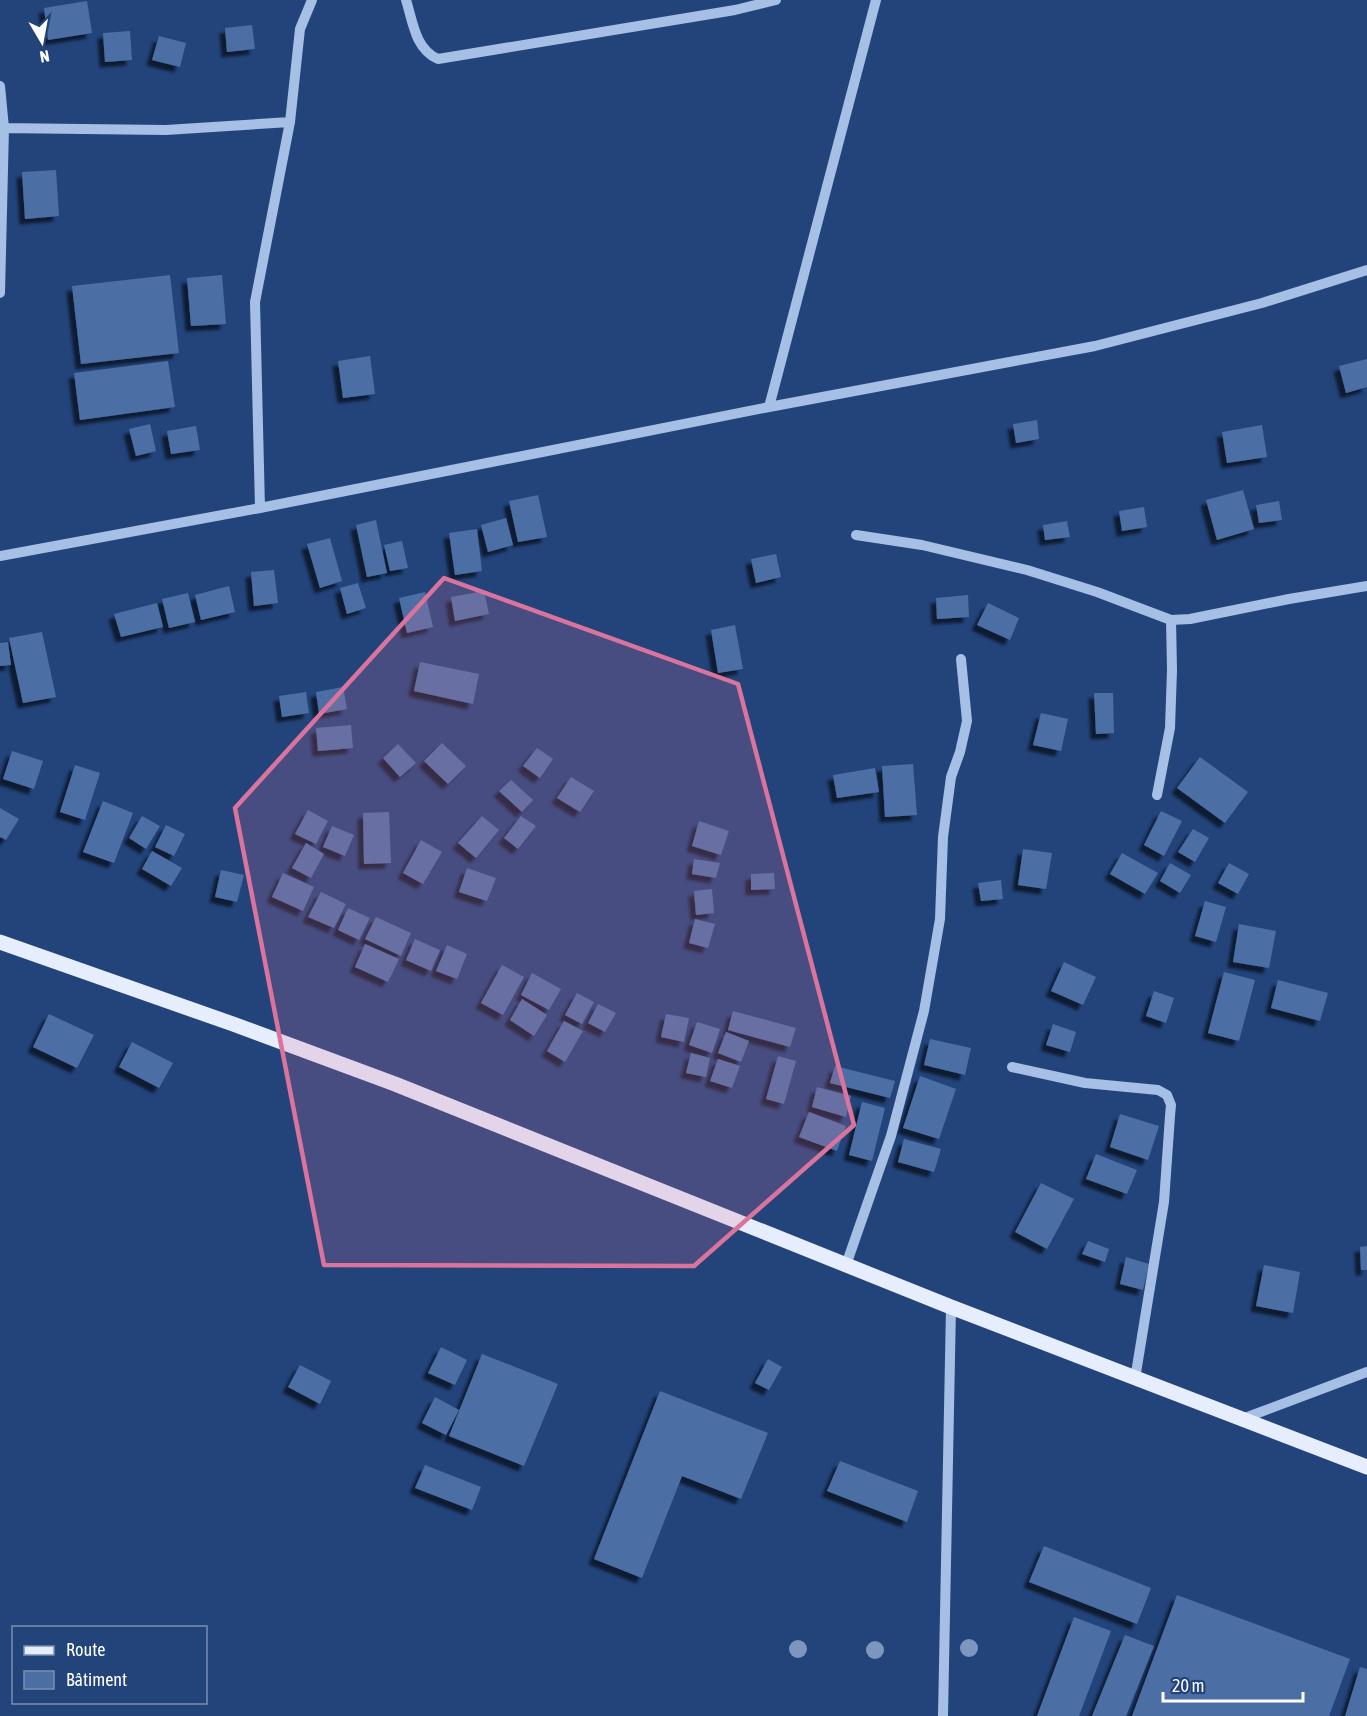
<svg xmlns="http://www.w3.org/2000/svg" width="1367" height="1716" font-family="'Asap Condensed',sans-serif">
	<style>
		.building { fill: #4b6ea4; filter: url(#shadow) }
		.lines { fill: none; stroke-linecap: round; stroke-linejoin: round }
		.minor { stroke: #a5bfe5; stroke-width: 10 }
		.major { stroke: #e6edfd; stroke-width: 15 }
		.tree { fill: #7d96be }
		.marked { fill: #da749d; fill-opacity: 0.2; stroke: #da749d; stroke-width: 4.5; stroke-linejoin: round }
	</style>
	<defs>
		<filter id="shadow"><feDropShadow dx="-5.5" dy="5.5" stdDeviation="1.5" flood-color="#0009"/></filter>
	</defs>
	<rect width="100%" height="100%" fill="#22447b"/>
	<!-- building -->
	<path class="building" d="M 87,1 L 92,33 L 48,40 L 44,8 Z
		M 252,25 L 255,49 L 227,52 L 225,28 Z
		M 130,31 L 132,60 L 105,62 L 103,33 Z
		M 159,36 L 186,43 L 180,67 L 152,60 Z
		M 56,170 L 59,216 L 25,219 L 22,172 Z
		M 170,275 L 179,353 L 81,364 L 72,286 Z
		M 222,275 L 226,324 L 191,326 L 187,278 Z
		M 370,356 L 375,394 L 343,398 L 338,361 Z
		M 1367,359 L 1367,387 L 1346,393 L 1339,366 Z
		M 168,361 L 175,407 L 80,420 L 74,373 Z
		M 1037,420 L 1039,439 L 1016,443 L 1013,424 Z
		M 150,424 L 156,451 L 136,456 L 129,429 Z
		M 1262,425 L 1267,457 L 1227,463 L 1222,432 Z
		M 196,426 L 200,450 L 171,454 L 167,431 Z
		M 1243,490 L 1254,529 L 1217,540 L 1206,500 Z
		M 538,495 L 547,537 L 518,542 L 509,501 Z
		M 1279,501 L 1282,520 L 1259,523 L 1256,505 Z
		M 1144,507 L 1147,527 L 1122,531 L 1119,511 Z
		M 506,518 L 513,545 L 488,552 L 481,525 Z
		M 376,520 L 387,573 L 367,577 L 356,525 Z
		M 1067,521 L 1070,537 L 1045,540 L 1043,525 Z
		M 477,529 L 482,571 L 455,575 L 449,533 Z
		M 330,538 L 342,581 L 320,588 L 307,544 Z
		M 402,541 L 408,568 L 390,571 L 384,545 Z
		M 776,554 L 781,577 L 756,583 L 751,559 Z
		M 274,570 L 278,603 L 254,606 L 251,572 Z
		M 358,583 L 366,608 L 347,614 L 340,588 Z
		M 229,586 L 235,612 L 201,620 L 195,595 Z
		M 484,591 L 489,614 L 455,621 L 451,597 Z
		M 425,592 L 433,627 L 407,633 L 399,598 Z
		M 188,593 L 195,622 L 169,628 L 162,599 Z
		M 968,595 L 969,617 L 937,619 L 936,598 Z
		M 157,603 L 163,627 L 121,637 L 114,614 Z
		M 988,603 L 1019,618 L 1010,640 L 977,625 Z
		M 735,625 L 743,669 L 718,673 L 711,630 Z
		M 42,632 L 56,697 L 23,703 L 9,638 Z
		M 8,642 L 11,665 L 0,666 L 0,643 Z
		M 420,662 L 479,674 L 473,704 L 414,691 Z
		M 343,687 L 347,709 L 319,714 L 316,692 Z
		M 306,692 L 309,713 L 282,717 L 279,696 Z
		M 1094,693 L 1113,693 L 1114,733 L 1096,734 Z
		M 1041,713 L 1068,719 L 1061,751 L 1033,745 Z
		M 351,725 L 353,748 L 318,751 L 316,728 Z
		M 442,743 L 466,766 L 448,784 L 424,761 Z
		M 398,744 L 416,763 L 400,777 L 383,758 Z
		M 537,748 L 553,759 L 540,778 L 523,766 Z
		M 12,751 L 43,761 L 34,789 L 3,779 Z
		M 1200,757 L 1248,792 L 1225,823 L 1177,788 Z
		M 913,764 L 917,815 L 885,817 L 882,766 Z
		M 75,765 L 100,773 L 85,820 L 60,812 Z
		M 875,768 L 879,792 L 837,798 L 833,775 Z
		M 571,777 L 594,791 L 580,812 L 557,798 Z
		M 511,780 L 533,800 L 522,812 L 499,791 Z
		M 103,801 L 133,813 L 114,863 L 83,852 Z
		M 0,808 L 19,819 L 6,840 L 0,837 Z
		M 308,810 L 328,821 L 316,844 L 295,834 Z
		M 1161,811 L 1182,821 L 1164,856 L 1144,845 Z
		M 389,812 L 391,863 L 364,864 L 363,813 Z
		M 142,816 L 160,826 L 146,849 L 129,838 Z
		M 482,816 L 499,830 L 476,858 L 458,843 Z
		M 521,816 L 536,826 L 518,849 L 504,838 Z
		M 699,821 L 729,831 L 721,855 L 692,846 Z
		M 166,825 L 185,834 L 174,856 L 155,847 Z
		M 332,826 L 354,835 L 345,856 L 323,847 Z
		M 1193,829 L 1209,838 L 1195,862 L 1178,852 Z
		M 421,840 L 442,852 L 423,884 L 403,873 Z
		M 306,843 L 324,854 L 311,878 L 292,868 Z
		M 1023,849 L 1052,853 L 1046,889 L 1018,885 Z
		M 152,851 L 182,868 L 171,886 L 142,869 Z
		M 1122,853 L 1158,873 L 1145,894 L 1110,874 Z
		M 694,859 L 720,863 L 716,878 L 692,874 Z
		M 1170,863 L 1191,875 L 1180,893 L 1160,881 Z
		M 1229,863 L 1249,874 L 1238,894 L 1218,883 Z
		M 467,868 L 496,878 L 487,901 L 459,892 Z
		M 221,870 L 244,875 L 237,902 L 215,897 Z
		M 283,873 L 314,887 L 303,911 L 272,897 Z
		M 774,873 L 775,889 L 751,890 L 751,874 Z
		M 1001,880 L 1003,899 L 981,901 L 978,883 Z
		M 712,889 L 714,913 L 696,915 L 694,891 Z
		M 321,892 L 346,904 L 334,928 L 308,917 Z
		M 1205,901 L 1226,907 L 1216,942 L 1195,936 Z
		M 348,908 L 370,918 L 359,940 L 338,930 Z
		M 376,917 L 411,933 L 401,956 L 365,939 Z
		M 695,919 L 715,924 L 708,948 L 689,943 Z
		M 1239,924 L 1276,931 L 1269,968 L 1233,962 Z
		M 415,939 L 440,950 L 431,971 L 406,960 Z
		M 365,944 L 399,959 L 388,982 L 355,967 Z
		M 447,945 L 467,954 L 457,979 L 436,971 Z
		M 1064,962 L 1096,977 L 1083,1005 L 1051,991 Z
		M 502,965 L 524,977 L 503,1015 L 481,1003 Z
		M 1224,972 L 1255,980 L 1239,1041 L 1208,1033 Z
		M 532,973 L 561,989 L 549,1010 L 521,995 Z
		M 1278,980 L 1328,993 L 1320,1021 L 1271,1008 Z
		M 1154,991 L 1174,998 L 1166,1023 L 1146,1016 Z
		M 577,993 L 594,1002 L 582,1024 L 565,1015 Z
		M 522,999 L 547,1015 L 534,1036 L 510,1020 Z
		M 598,1004 L 616,1013 L 605,1032 L 588,1023 Z
		M 733,1011 L 796,1028 L 790,1047 L 728,1030 Z
		M 49,1014 L 94,1035 L 77,1068 L 33,1047 Z
		M 666,1014 L 689,1018 L 684,1042 L 661,1037 Z
		M 564,1021 L 583,1031 L 565,1062 L 547,1051 Z
		M 697,1022 L 720,1029 L 712,1053 L 689,1045 Z
		M 1053,1024 L 1076,1032 L 1070,1052 L 1046,1045 Z
		M 726,1032 L 749,1041 L 741,1062 L 718,1053 Z
		M 930,1039 L 971,1048 L 965,1075 L 924,1065 Z
		M 132,1042 L 173,1063 L 159,1088 L 119,1067 Z
		M 691,1053 L 710,1058 L 706,1077 L 686,1073 Z
		M 778,1056 L 796,1061 L 784,1104 L 766,1099 Z
		M 718,1059 L 740,1066 L 732,1088 L 710,1081 Z
		M 835,1066 L 895,1081 L 890,1098 L 830,1083 Z
		M 920,1076 L 956,1089 L 939,1139 L 903,1128 Z
		M 817,1087 L 851,1096 L 846,1117 L 812,1107 Z
		M 862,1102 L 885,1108 L 872,1161 L 849,1155 Z
		M 809,1112 L 846,1126 L 837,1151 L 799,1137 Z
		M 1120,1114 L 1159,1126 L 1148,1160 L 1110,1147 Z
		M 904,1139 L 941,1149 L 934,1172 L 898,1162 Z
		M 1096,1154 L 1137,1170 L 1127,1194 L 1086,1179 Z
		M 1041,1183 L 1074,1199 L 1047,1249 L 1015,1232 Z
		M 1088,1241 L 1109,1249 L 1105,1262 L 1082,1254 Z
		M 1367,1246 L 1367,1270 L 1361,1270 L 1360,1247 Z
		M 1126,1257 L 1149,1264 L 1143,1290 L 1120,1284 Z
		M 1264,1265 L 1300,1272 L 1293,1313 L 1256,1306 Z
		M 441,1347 L 467,1360 L 455,1385 L 428,1373 Z
		M 482,1354 L 558,1384 L 524,1466 L 449,1436 Z
		M 768,1359 L 782,1367 L 769,1390 L 755,1383 Z
		M 300,1365 L 331,1381 L 320,1404 L 288,1387 Z
		M 660,1391 L 768,1433 L 741,1499 L 682,1476 L 642,1578 L 594,1559 Z
		M 435,1397 L 459,1410 L 446,1435 L 422,1423 Z
		M 840,1461 L 918,1491 L 907,1522 L 827,1491 Z
		M 425,1465 L 481,1487 L 472,1510 L 415,1488 Z
		M 1044,1546 L 1151,1588 L 1137,1624 L 1029,1582 Z
		M 1177,1595 L 1350,1659 L 1329,1716 L 1132,1716 Z
		M 1074,1617 L 1111,1631 L 1079,1716 L 1037,1716 Z
		M 1125,1635 L 1154,1646 L 1126,1716 L 1092,1716 Z
		M 1360,1667 L 1367,1669 L 1367,1716 L 1345,1716 Z"/>
	<g class="lines">
		<!-- minor -->
		<path class="minor" d="M 406,0 C 413,22 415,49 438,59 L 735,10 L 776,0
			M 0,86 L 4,128 L 0,293
			M 0,128 L 166,130 L 290,122
			M 769,407 L 876,0
			M 260,508 L 255,302 L 290,122 L 300,29 L 312,0
			M 856,535 L 922,545 L 1027,570 L 1097,592 L 1171,620 L 1190,619 L 1289,599 L 1367,586
			M 0,556 L 260,508 L 769,407 L 1095,346 L 1262,303 L 1367,270
			M 1157,795 L 1170,728 L 1172,670 L 1171,620
			M 1012,1067 L 1085,1083 L 1158,1090 L 1167,1095 L 1171,1105 L 1170,1116 L 1164,1202 L 1135,1379
			M 846,1265 L 891,1136 L 924,1011 L 940,919 L 943,837 L 951,777 L 960,752 L 967,721 L 961,659
			M 1242,1419 L 1367,1372
			M 943,1716 L 951,1307"/>
		<!-- major -->
		<path class="major" d="M 0,942 L 233,1024 L 395,1084 L 951,1307 L 1367,1467"/>
	</g>
	<!-- trees -->
	<g class="tree">
		<circle cx="969" cy="1648" r="9"/>
		<circle cx="798" cy="1649" r="9"/>
		<circle cx="875" cy="1650" r="9"/>
	</g>
	<!-- marked area -->
	<path class="marked" d="M 444,578 L 738,684 L 854,1125 L 694,1266 L 324,1265 L 235,808 Z"/>
	<!-- legend -->
	<rect x="12" y="1626" width="195" height="78" fill="#22447b" stroke="#7a8fb0" stroke-width="1.5"/>
	<rect x="24" y="1646" width="30" height="9" fill="#e6edfd" stroke="#7a8fb0" stroke-width="1.5"/>
	<text x="66" y="1656" font-size="18" fill="#ffffff">Route</text>
	<rect x="24" y="1671" width="30" height="18" fill="#4b6ea4" stroke="#7a8fb0" stroke-width="1.5"/>
	<text x="66" y="1686" font-size="18" fill="#ffffff">Bâtiment</text>
	<!-- north arrow -->
	<g transform="translate(42 42) rotate(170)" stroke="#22447b" stroke-width="4.5" paint-order="stroke">
	<path d="M0-4.5L10 22L0 15L-10 22Z" fill="#ffffff"/>
	<text y="-9" font-size="16" font-weight="bold" text-anchor="middle" fill="#ffffff">N</text>
	</g>
	<!-- scale -->
	<path d="M1163 1692v9h140v-9" fill="none" stroke="#ffffff" stroke-width="3"/>
	<text x="1172" y="1692" font-size="18" fill="#ffffff" stroke="#22447b" stroke-width="4.5" paint-order="stroke">20 m</text>
</svg>
